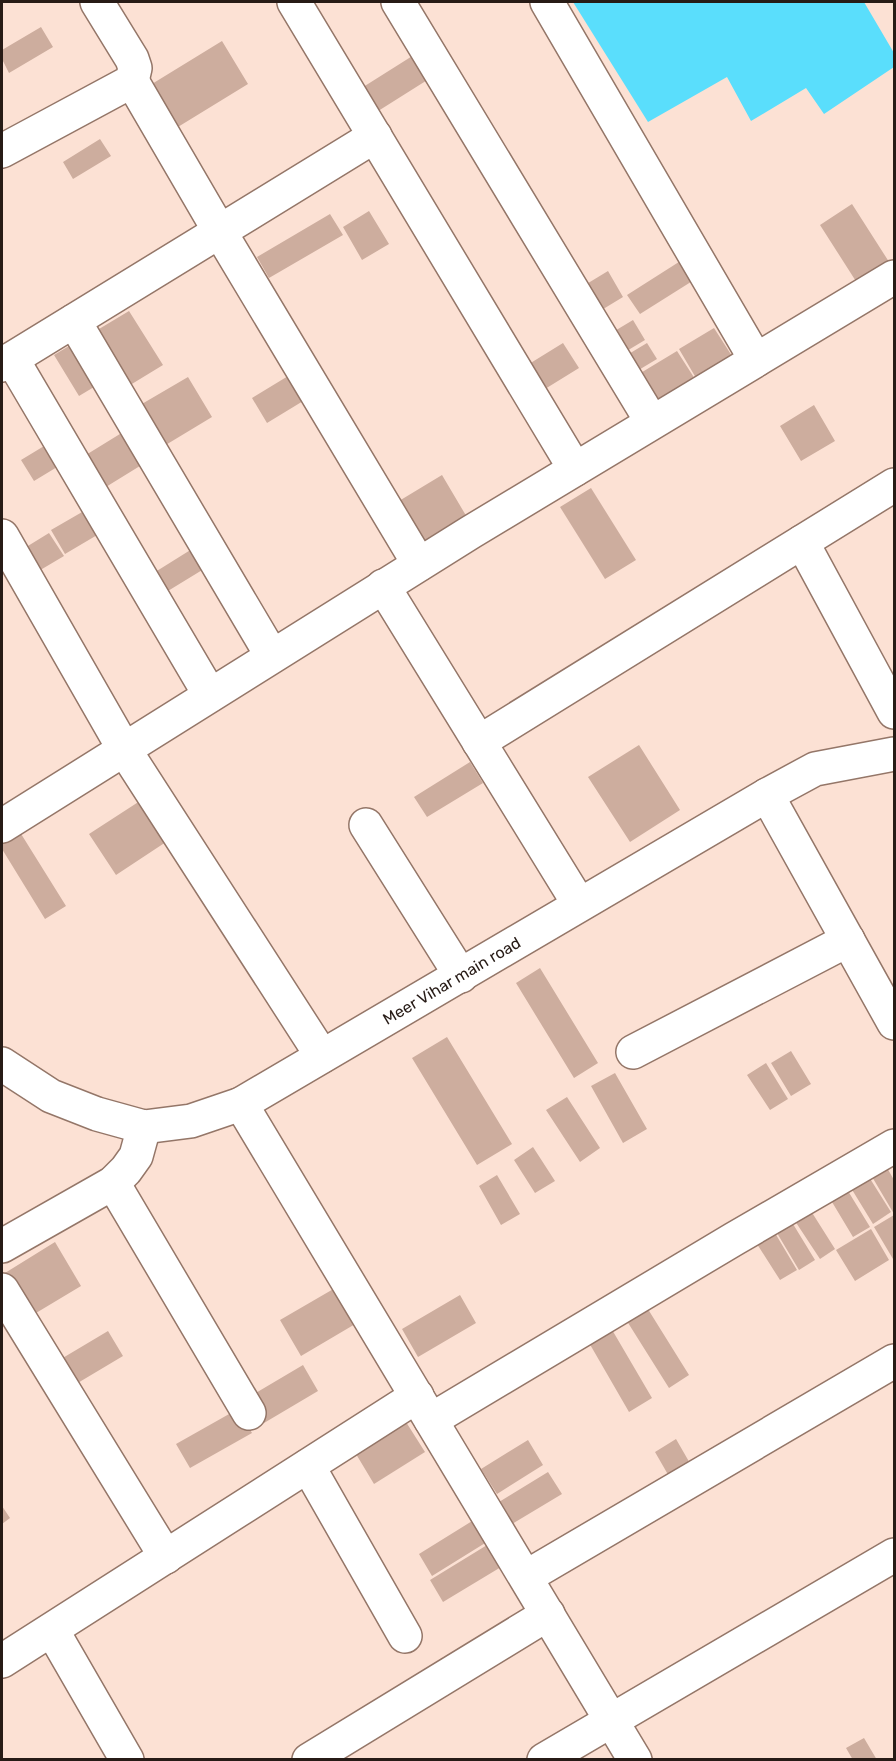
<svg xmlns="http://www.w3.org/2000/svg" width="896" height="1761" font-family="Rubik,sans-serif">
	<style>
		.water { fill: #5adefc }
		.building { fill: #cdad9e }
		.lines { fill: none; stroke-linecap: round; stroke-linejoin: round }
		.minor-casing { stroke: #947668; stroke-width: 36 }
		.minor { stroke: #fff; stroke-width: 33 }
		.labels { text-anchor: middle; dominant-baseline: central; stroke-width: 4.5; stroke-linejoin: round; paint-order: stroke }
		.street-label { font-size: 16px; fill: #271b16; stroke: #fff }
	</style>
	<rect width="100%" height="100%" fill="#fce1d4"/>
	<!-- water -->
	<path class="water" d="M 573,2 L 864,2 L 894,53 L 894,67 L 824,114 L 806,88 L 751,121 L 727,77 L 648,122 Z"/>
	<!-- building -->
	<path class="building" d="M 41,27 L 53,47 L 9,73 L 2,59 L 2,50 Z
		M 222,41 L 248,84 L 173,130 L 147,87 Z
		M 425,48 L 440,72 L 375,113 L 360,89 Z
		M 100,139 L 111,156 L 73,179 L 63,162 Z
		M 852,204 L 891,265 L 859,286 L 820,225 Z
		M 369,211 L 389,244 L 362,260 L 343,227 Z
		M 330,214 L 343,235 L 269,278 L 257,257 Z
		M 682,260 L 694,280 L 640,314 L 627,295 Z
		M 608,271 L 623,297 L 595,314 L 580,288 Z
		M 129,311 L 163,365 L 122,390 L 89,335 Z
		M 633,320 L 645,340 L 620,355 L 608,335 Z
		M 714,328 L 732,356 L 696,378 L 679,349 Z
		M 79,340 L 104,381 L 79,396 L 54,355 Z
		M 563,343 L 579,368 L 545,389 L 529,364 Z
		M 647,343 L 657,359 L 632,374 L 622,358 Z
		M 677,351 L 695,379 L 652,406 L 634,377 Z
		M 298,370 L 313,395 L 267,423 L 252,398 Z
		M 188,377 L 212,417 L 159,449 L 135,408 Z
		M 814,405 L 835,441 L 801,461 L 780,426 Z
		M 128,429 L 148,461 L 101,490 L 81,458 Z
		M 54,440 L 67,461 L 34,481 L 21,460 Z
		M 442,475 L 471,524 L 429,550 L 399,501 Z
		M 591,488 L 636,560 L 605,579 L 560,507 Z
		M 96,504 L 109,528 L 65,554 L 51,530 Z
		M 49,533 L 64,556 L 37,572 L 23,549 Z
		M 200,544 L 212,564 L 163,594 L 152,574 Z
		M 639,745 L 680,810 L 630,842 L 588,777 Z
		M 470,762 L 483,783 L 427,817 L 414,797 Z
		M 143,799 L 169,840 L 116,875 L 89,834 Z
		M 18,829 L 66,906 L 45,919 L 2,849 L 2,840 Z
		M 540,968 L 598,1063 L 574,1078 L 516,983 Z
		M 447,1037 L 512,1144 L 477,1165 L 412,1058 Z
		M 791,1051 L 811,1084 L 791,1096 L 771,1063 Z
		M 766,1063 L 788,1099 L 770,1110 L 747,1075 Z
		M 615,1073 L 647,1129 L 623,1143 L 591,1086 Z
		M 567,1097 L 600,1148 L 580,1162 L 546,1110 Z
		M 533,1147 L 555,1181 L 535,1193 L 514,1160 Z
		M 886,1166 L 894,1180 L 894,1214 L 871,1175 Z
		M 497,1175 L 520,1214 L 501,1225 L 479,1186 Z
		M 869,1177 L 891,1212 L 873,1224 L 851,1188 Z
		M 848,1191 L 870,1227 L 853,1237 L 832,1202 Z
		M 811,1211 L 835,1249 L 820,1259 L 795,1221 Z
		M 894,1215 L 894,1258 L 893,1259 L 874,1227 Z
		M 793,1224 L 815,1260 L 799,1270 L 777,1233 Z
		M 871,1229 L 889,1260 L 855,1281 L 836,1250 Z
		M 775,1233 L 797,1270 L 780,1280 L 757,1244 Z
		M 55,1242 L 81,1286 L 31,1316 L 5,1273 Z
		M 342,1284 L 362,1320 L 301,1356 L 280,1320 Z
		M 460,1295 L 476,1323 L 418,1357 L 402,1329 Z
		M 646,1306 L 689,1375 L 669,1388 L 625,1318 Z
		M 611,1328 L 652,1398 L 629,1412 L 588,1341 Z
		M 108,1331 L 123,1356 L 71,1387 L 56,1362 Z
		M 303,1365 L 318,1391 L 264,1423 L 249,1397 Z
		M 238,1409 L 252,1433 L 190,1468 L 176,1444 Z
		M 406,1422 L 425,1452 L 374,1484 L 356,1454 Z
		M 676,1439 L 695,1472 L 674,1485 L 655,1452 Z
		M 528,1440 L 543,1465 L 497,1494 L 481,1469 Z
		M 548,1472 L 562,1494 L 512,1524 L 499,1502 Z
		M 2,1506 L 10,1518 L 2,1524 Z
		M 477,1518 L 490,1540 L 432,1576 L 419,1554 Z
		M 492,1542 L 506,1564 L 443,1602 L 430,1580 Z
		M 864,1738 L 877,1760 L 853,1760 L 846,1748 Z"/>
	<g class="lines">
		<defs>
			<g id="minor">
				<path d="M 294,2 L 575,469"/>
				<path d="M 398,2 L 652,422"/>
				<path d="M 547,2 L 756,360"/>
				<path d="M 132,81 L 220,232 L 419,564"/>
				<path d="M 2,151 L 132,81 L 135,68 L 132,59 L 97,2"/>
				<path d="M 74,321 L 272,656"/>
				<path d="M 12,359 L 210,695"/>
				<path d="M 2,365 L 375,136"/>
				<path d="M 2,536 L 124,749 L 322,1056"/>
				<path d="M 802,542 L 894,712"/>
				<path d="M 383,586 L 579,904"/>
				<path d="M 479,742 L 894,485"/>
				<path d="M 767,795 L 894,1023"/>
				<path d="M 366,825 L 461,976"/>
				<path d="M 2,826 L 471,532 L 894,277"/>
				<path d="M 633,1052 L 848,940"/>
				<path id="s1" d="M 2,1064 L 51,1096 L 97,1114 L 144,1127 L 191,1121 L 241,1104 L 767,795 L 815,769 L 894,754"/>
				<path d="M 241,1104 L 635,1760"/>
				<path d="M 113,1183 L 249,1413"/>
				<path d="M 2,1246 L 113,1183 L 126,1170 L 136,1156 L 144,1127"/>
				<path d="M 2,1290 L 166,1557"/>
				<path d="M 431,1420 L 734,1239 L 894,1146"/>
				<path d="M 308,1466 L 405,1636"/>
				<path d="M 526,1577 L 894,1361"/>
				<path d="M 52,1630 L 127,1760"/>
				<path d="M 2,1661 L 417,1396"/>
				<path d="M 309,1760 L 548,1614"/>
				<path d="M 544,1760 L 894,1555"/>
			</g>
		</defs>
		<!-- minor casing -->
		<use href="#minor" class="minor-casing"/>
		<!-- minor -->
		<use href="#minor" class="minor"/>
	</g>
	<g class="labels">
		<!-- street labels -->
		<g class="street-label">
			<text stroke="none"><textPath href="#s1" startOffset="501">Meer Vihar main road</textPath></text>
		</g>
	</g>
	<!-- border -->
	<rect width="896" height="1761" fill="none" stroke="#271b16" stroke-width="6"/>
</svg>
